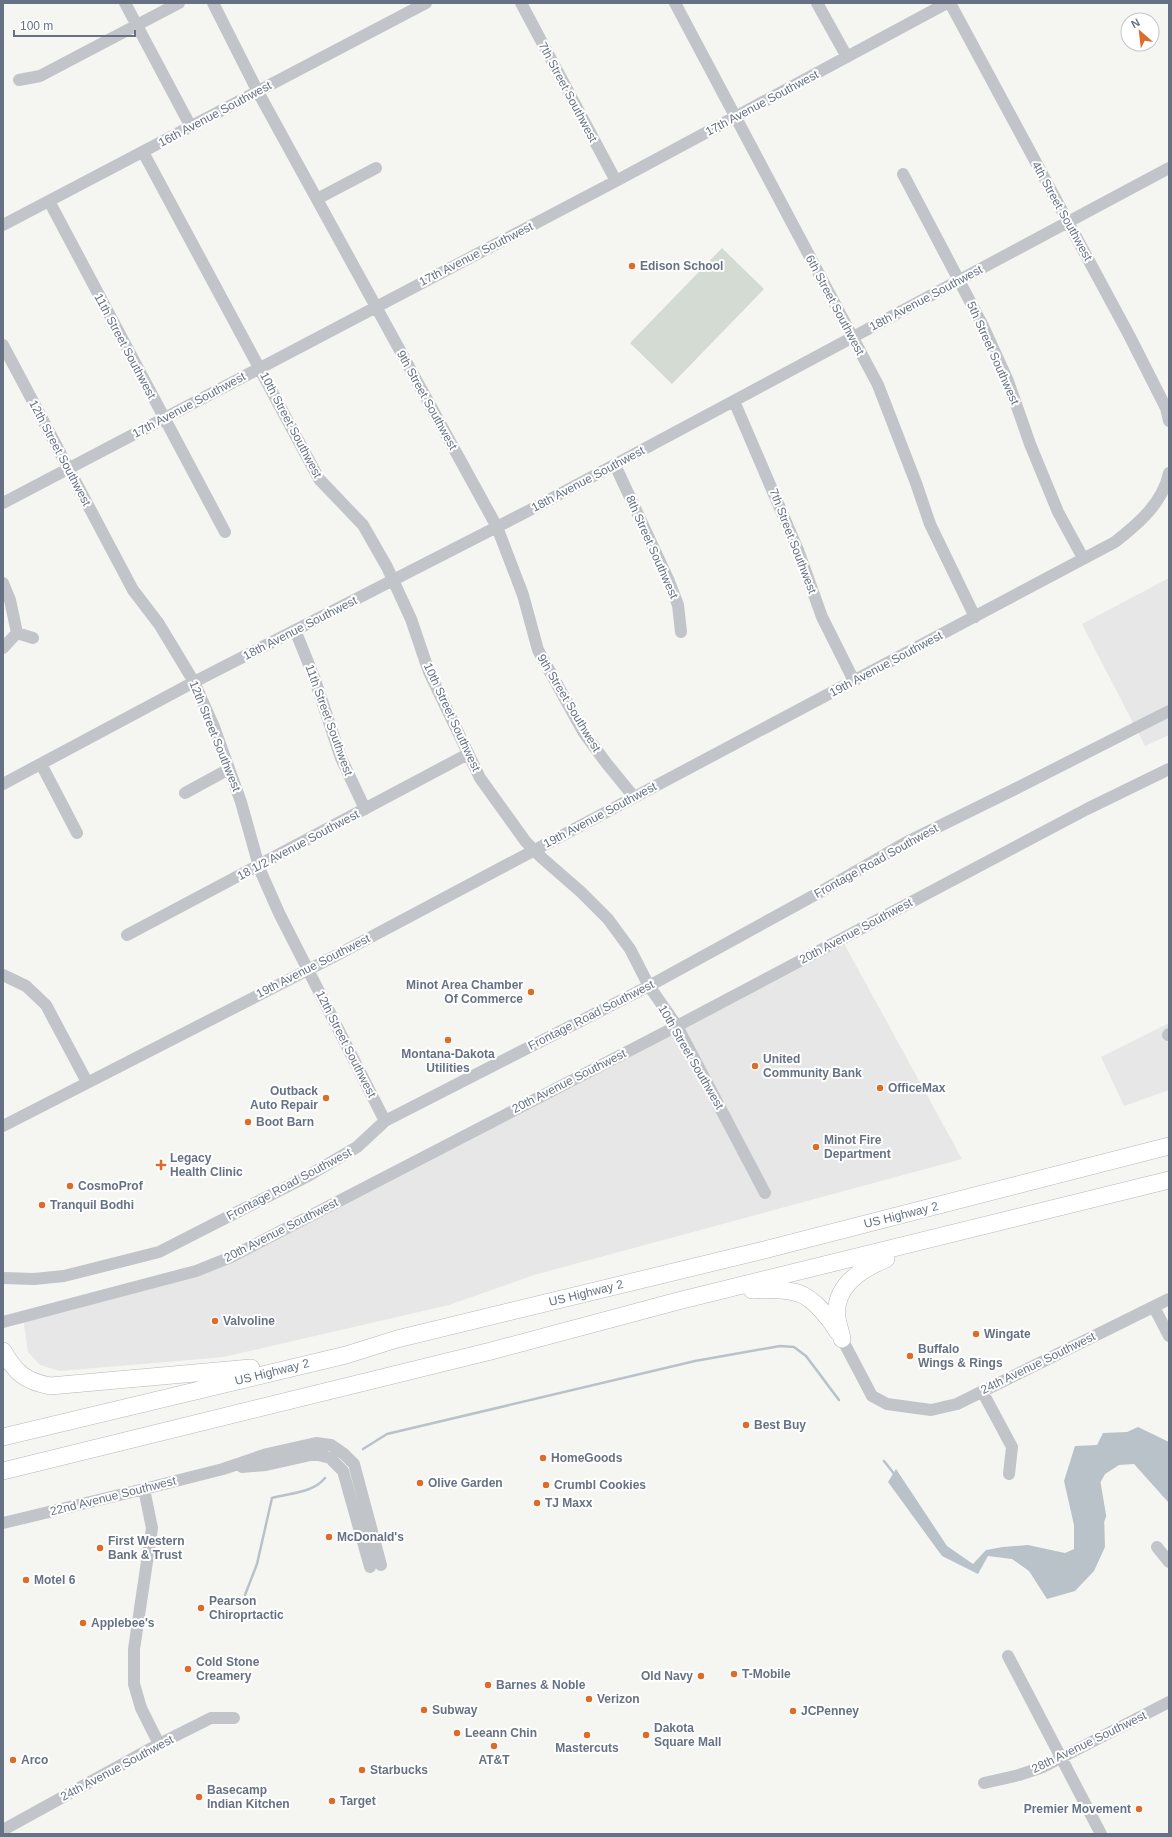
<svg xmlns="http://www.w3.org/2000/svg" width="1172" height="1837" font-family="Arial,sans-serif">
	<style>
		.built { fill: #e6e7e6 }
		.green { fill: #d4dbd2 }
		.water { fill: #b9c2c8 }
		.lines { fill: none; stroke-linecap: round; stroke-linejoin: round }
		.stream { stroke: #b9c2c8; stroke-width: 2.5 }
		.highway-casing { stroke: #b4b7ba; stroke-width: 18 }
		.minor { stroke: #c1c4c8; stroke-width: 12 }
		.highway { stroke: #fff; stroke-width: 17 }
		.poi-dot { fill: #dd6c2b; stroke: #fff; stroke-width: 1.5 }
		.labels { text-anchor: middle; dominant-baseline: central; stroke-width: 4; stroke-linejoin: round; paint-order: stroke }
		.street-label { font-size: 12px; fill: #667283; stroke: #fff }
		.poi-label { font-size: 12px; font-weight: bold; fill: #667283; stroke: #fff; text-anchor: start }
	</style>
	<rect width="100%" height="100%" fill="#f5f6f2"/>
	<!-- built -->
	<path class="built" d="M 1169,578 L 1169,735 L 1145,746 L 1082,624 Z
		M 842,940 L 962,1159 L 534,1275 L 449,1305 L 224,1357 L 60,1371 L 40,1365 L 28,1352 L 23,1318 L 194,1274 Z
		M 1169,1023 L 1169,1090 L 1124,1106 L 1101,1057 Z"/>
	<!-- green -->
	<path class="green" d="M 722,248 L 764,289 L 672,384 L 630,343 Z"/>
	<!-- water -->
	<path class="water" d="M 1138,1427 L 1169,1442 L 1169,1503 L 1134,1464 L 1119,1465 L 1105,1474 L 1099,1485 L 1104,1514 L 1105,1547 L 1094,1571 L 1075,1591 L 1047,1599 L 1029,1571 L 1012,1559 L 988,1556 L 978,1574 L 942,1556 L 888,1482 L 896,1469 L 947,1546 L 973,1564 L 986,1550 L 1003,1547 L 1028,1545 L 1065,1553 L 1074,1549 L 1074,1525 L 1064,1481 L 1075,1446 L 1097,1445 L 1103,1433 L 1127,1432 Z"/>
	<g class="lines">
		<!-- stream -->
		<path class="stream" d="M 363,1449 L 387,1434 L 695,1361 L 780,1346 L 794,1347 L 806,1356 L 839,1400
			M 884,1461 L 895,1475
			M 1099,1481 L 1105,1516 L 1103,1521
			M 245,1595 L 257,1564 L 272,1498 C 290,1493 313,1493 325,1478"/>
		<defs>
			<path id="highway" d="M 752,1290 C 766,1289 784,1289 798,1293 C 814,1298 830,1319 838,1332
				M 842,1339 C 841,1332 838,1325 837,1318 C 833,1286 861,1269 886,1259
				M 3,1351 C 16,1373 25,1381 50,1386 L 251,1368
				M 3,1437 L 346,1355 L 397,1339 L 764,1250 L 1169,1146
				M 3,1471 L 491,1351 L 678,1301 L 1169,1180"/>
		</defs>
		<!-- highway casing -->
		<use href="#highway" class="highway-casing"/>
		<!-- minor -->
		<path class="minor" d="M 125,3 L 191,127
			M 213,3 L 258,92 L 497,527 L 523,595 L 538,650 L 584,733 L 607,764 L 634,797
			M 521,3 L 616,181
			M 675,3 L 878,385 L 916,483 L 930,524 L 975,617
			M 817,3 L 847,57
			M 950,3 L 1129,335 L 1166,408 L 1169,421
			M 19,80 L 40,76 L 179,3
			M 143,152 L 319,479 L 363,525 L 387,567 L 411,619 L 429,672 L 480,778 L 526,842 L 542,858 L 581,892 L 608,919 L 630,949 L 649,986 L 677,1026 L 765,1193
			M 903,174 L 983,326 L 1008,381 L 1030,444 L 1058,512 L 1083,558
			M 317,199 L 376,168
			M 49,201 L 225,532
			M 3,225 L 426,3
			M 3,345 L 133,590 L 159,624 L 194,682 L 214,727 L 241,802 L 260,870 L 279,913 L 385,1121
			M 734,401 L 798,550 L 822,617 L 854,681
			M 615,465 L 668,579 L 678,605 L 681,632
			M 3,503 L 616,181 L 947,3
			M 3,583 L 10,600 L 17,633 L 3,648
			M 295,630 L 314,677 L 341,758 L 365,809
			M 17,633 L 33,638
			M 41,764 L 77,833
			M 3,784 L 194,682 L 528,511 L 1169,168
			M 185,793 L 229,769
			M 127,935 L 468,754
			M 3,975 L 26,986 L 46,1005 L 87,1082
			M 1168,1035 L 1169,1034
			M 3,1126 L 337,955 L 1115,542 C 1138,524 1163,503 1169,473
			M 3,1278 L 34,1279 L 64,1276 L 159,1252 L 306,1177 L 357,1147 L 385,1121 L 649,986 L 822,891 L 905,843 L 1015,789 L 1169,711
			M 1154,1307 L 1169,1336
			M 3,1322 L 196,1271 L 231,1257 L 677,1026 L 1087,809 L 1169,769
			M 842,1339 L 872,1396 L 887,1404 L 931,1410 L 957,1404 L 1169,1299
			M 982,1391 L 1012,1447 L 1009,1474
			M 242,1467 L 266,1465 L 315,1454 L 330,1458 L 343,1471 L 370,1567
			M 144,1489 L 152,1528 L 134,1649 L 134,1684 L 141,1708 L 159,1744
			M 3,1523 L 144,1489 L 223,1469 L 267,1454 L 316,1443 L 331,1445 L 344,1454 L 354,1464 L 381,1565
			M 1157,1547 L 1169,1562
			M 1008,1656 L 1101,1834
			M 984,1783 L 1019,1775 L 1043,1767 L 1169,1702
			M 3,1830 L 159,1744 L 211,1718 L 234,1718"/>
		<!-- highway -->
		<use href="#highway" class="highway"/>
	</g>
	<!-- markers -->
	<g class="poi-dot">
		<circle cx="632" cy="266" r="4"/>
		<circle cx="531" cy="992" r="4"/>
		<circle cx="448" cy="1040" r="4"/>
		<circle cx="755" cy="1066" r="4"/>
		<circle cx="880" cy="1088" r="4"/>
		<circle cx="326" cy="1098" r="4"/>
		<circle cx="248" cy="1122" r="4"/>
		<circle cx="816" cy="1147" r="4"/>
		<path d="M159 1159h4v4h4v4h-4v4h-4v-4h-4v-4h4z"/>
		<circle cx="70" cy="1186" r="4"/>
		<circle cx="42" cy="1205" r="4"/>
		<circle cx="215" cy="1321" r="4"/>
		<circle cx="976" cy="1334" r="4"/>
		<circle cx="910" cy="1356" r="4"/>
		<circle cx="746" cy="1425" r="4"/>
		<circle cx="543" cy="1458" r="4"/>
		<circle cx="420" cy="1483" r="4"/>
		<circle cx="546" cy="1485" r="4"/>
		<circle cx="537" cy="1503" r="4"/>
		<circle cx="329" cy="1537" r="4"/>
		<circle cx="100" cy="1548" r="4"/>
		<circle cx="26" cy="1580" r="4"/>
		<circle cx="201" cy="1608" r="4"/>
		<circle cx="83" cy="1623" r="4"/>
		<circle cx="188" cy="1669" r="4"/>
		<circle cx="734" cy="1674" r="4"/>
		<circle cx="701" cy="1676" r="4"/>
		<circle cx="488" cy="1685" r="4"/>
		<circle cx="589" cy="1699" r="4"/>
		<circle cx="424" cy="1710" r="4"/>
		<circle cx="793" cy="1711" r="4"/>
		<circle cx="457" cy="1733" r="4"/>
		<circle cx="587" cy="1735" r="4"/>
		<circle cx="646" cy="1735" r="4"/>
		<circle cx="494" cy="1746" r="4"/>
		<circle cx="13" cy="1760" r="4"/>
		<circle cx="362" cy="1770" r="4"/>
		<circle cx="199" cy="1797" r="4"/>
		<circle cx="332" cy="1801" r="4"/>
		<circle cx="1139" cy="1809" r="4"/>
	</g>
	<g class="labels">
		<!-- street labels -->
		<g class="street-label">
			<text transform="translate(568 92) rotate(62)">7th Street Southwest</text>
			<text transform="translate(762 103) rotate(-28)">17th Avenue Southwest</text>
			<text transform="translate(215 114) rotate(-28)">16th Avenue Southwest</text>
			<text transform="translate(1062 211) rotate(61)">4th Street Southwest</text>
			<text transform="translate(476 254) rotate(-27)">17th Avenue Southwest</text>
			<text transform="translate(926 298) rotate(-28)">18th Avenue Southwest</text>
			<text transform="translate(835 305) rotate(62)">6th Street Southwest</text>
			<text transform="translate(125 346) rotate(62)">11th Street Southwest</text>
			<text transform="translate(993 353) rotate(66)">5th Street Southwest</text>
			<text transform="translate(427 400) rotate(61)">9th Street Southwest</text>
			<text transform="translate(189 405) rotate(-28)">17th Avenue Southwest</text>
			<text transform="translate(291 425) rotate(62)">10th Street Southwest</text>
			<text transform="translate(60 453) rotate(62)">12th Street Southwest</text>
			<text transform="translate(588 479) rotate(-28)">18th Avenue Southwest</text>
			<text transform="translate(793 541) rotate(69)">7th Street Southwest</text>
			<text transform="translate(652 547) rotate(66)">8th Street Southwest</text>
			<text transform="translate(300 628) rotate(-27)">18th Avenue Southwest</text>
			<text transform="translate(886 664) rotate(-28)">19th Avenue Southwest</text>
			<text transform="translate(569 703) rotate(59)">9th Street Southwest</text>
			<text transform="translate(452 717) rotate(65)">10th Street Southwest</text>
			<text transform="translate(329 720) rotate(70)">11th Street Southwest</text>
			<text transform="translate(215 736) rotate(68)">12th Street Southwest</text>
			<text transform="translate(600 815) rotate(-28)">19th Avenue Southwest</text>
			<text transform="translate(298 845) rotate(-28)">18 1/2 Avenue Southwest</text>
			<text transform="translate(876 861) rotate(-29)">Frontage Road Southwest</text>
			<text transform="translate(856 931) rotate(-28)">20th Avenue Southwest</text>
			<text transform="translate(313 966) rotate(-27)">19th Avenue Southwest</text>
			<text transform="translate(591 1015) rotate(-27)">Frontage Road Southwest</text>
			<text transform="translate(346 1044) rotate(63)">12th Street Southwest</text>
			<text transform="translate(691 1057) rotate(60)">10th Street Southwest</text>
			<text transform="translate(569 1081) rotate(-27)">20th Avenue Southwest</text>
			<text transform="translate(289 1184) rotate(-28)">Frontage Road Southwest</text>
			<text transform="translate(901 1215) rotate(-14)">US Highway 2</text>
			<text transform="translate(281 1230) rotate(-27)">20th Avenue Southwest</text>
			<text transform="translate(586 1293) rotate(-14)">US Highway 2</text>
			<text transform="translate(1038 1363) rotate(-26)">24th Avenue Southwest</text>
			<text transform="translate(272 1372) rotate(-14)">US Highway 2</text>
			<text transform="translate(113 1496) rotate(-14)">22nd Avenue Southwest</text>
			<text transform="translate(1089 1742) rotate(-26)">28th Avenue Southwest</text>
			<text transform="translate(117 1768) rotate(-28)">24th Avenue Southwest</text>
		</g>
		<!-- poi labels -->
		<g class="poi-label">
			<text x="640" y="266">Edison School</text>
			<text x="523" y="985" text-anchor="end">Minot Area Chamber<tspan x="523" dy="14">Of Commerce</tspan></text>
			<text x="448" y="1054" text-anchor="middle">Montana-Dakota<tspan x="448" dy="14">Utilities</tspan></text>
			<text x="763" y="1059">United<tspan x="763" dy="14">Community Bank</tspan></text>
			<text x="888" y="1088">OfficeMax</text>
			<text x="318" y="1091" text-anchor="end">Outback<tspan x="318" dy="14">Auto Repair</tspan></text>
			<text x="256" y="1122">Boot Barn</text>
			<text x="824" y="1140">Minot Fire<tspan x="824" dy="14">Department</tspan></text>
			<text x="170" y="1158">Legacy<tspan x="170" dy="14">Health Clinic</tspan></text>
			<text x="78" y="1186">CosmoProf</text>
			<text x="50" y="1205">Tranquil Bodhi</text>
			<text x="223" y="1321">Valvoline</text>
			<text x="984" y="1334">Wingate</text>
			<text x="918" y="1349">Buffalo<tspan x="918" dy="14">Wings &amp; Rings</tspan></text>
			<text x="754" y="1425">Best Buy</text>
			<text x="551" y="1458">HomeGoods</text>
			<text x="428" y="1483">Olive Garden</text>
			<text x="554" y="1485">Crumbl Cookies</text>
			<text x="545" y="1503">TJ Maxx</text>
			<text x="337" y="1537">McDonald's</text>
			<text x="108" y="1541">First Western<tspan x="108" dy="14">Bank &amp; Trust</tspan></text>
			<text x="34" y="1580">Motel 6</text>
			<text x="209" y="1601">Pearson<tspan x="209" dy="14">Chiroprtactic</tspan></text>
			<text x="91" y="1623">Applebee's</text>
			<text x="196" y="1662">Cold Stone<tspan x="196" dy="14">Creamery</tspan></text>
			<text x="742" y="1674">T-Mobile</text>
			<text x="693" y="1676" text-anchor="end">Old Navy</text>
			<text x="496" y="1685">Barnes &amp; Noble</text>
			<text x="597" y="1699">Verizon</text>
			<text x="432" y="1710">Subway</text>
			<text x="801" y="1711">JCPenney</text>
			<text x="654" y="1728">Dakota<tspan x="654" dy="14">Square Mall</tspan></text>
			<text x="465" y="1733">Leeann Chin</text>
			<text x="587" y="1748" text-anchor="middle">Mastercuts</text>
			<text x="21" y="1760">Arco</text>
			<text x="494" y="1760" text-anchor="middle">AT&amp;T</text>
			<text x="370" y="1770">Starbucks</text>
			<text x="207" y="1790">Basecamp<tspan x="207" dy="14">Indian Kitchen</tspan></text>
			<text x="340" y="1801">Target</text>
			<text x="1131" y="1809" text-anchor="end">Premier Movement</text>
		</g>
	</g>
	<!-- border -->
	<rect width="1172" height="1837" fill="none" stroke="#667283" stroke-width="8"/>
	<!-- north arrow -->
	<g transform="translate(1140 32) rotate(332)"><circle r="19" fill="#ffffff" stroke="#c2c7cd"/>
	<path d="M0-3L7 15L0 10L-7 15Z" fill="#dd6c2b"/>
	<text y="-6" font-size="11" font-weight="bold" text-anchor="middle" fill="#667283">N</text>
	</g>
	<!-- scale -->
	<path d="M14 30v6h121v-6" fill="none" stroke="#667283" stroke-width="2"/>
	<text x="20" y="30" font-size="12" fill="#667283" stroke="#ffffff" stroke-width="3" paint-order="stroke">100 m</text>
</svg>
